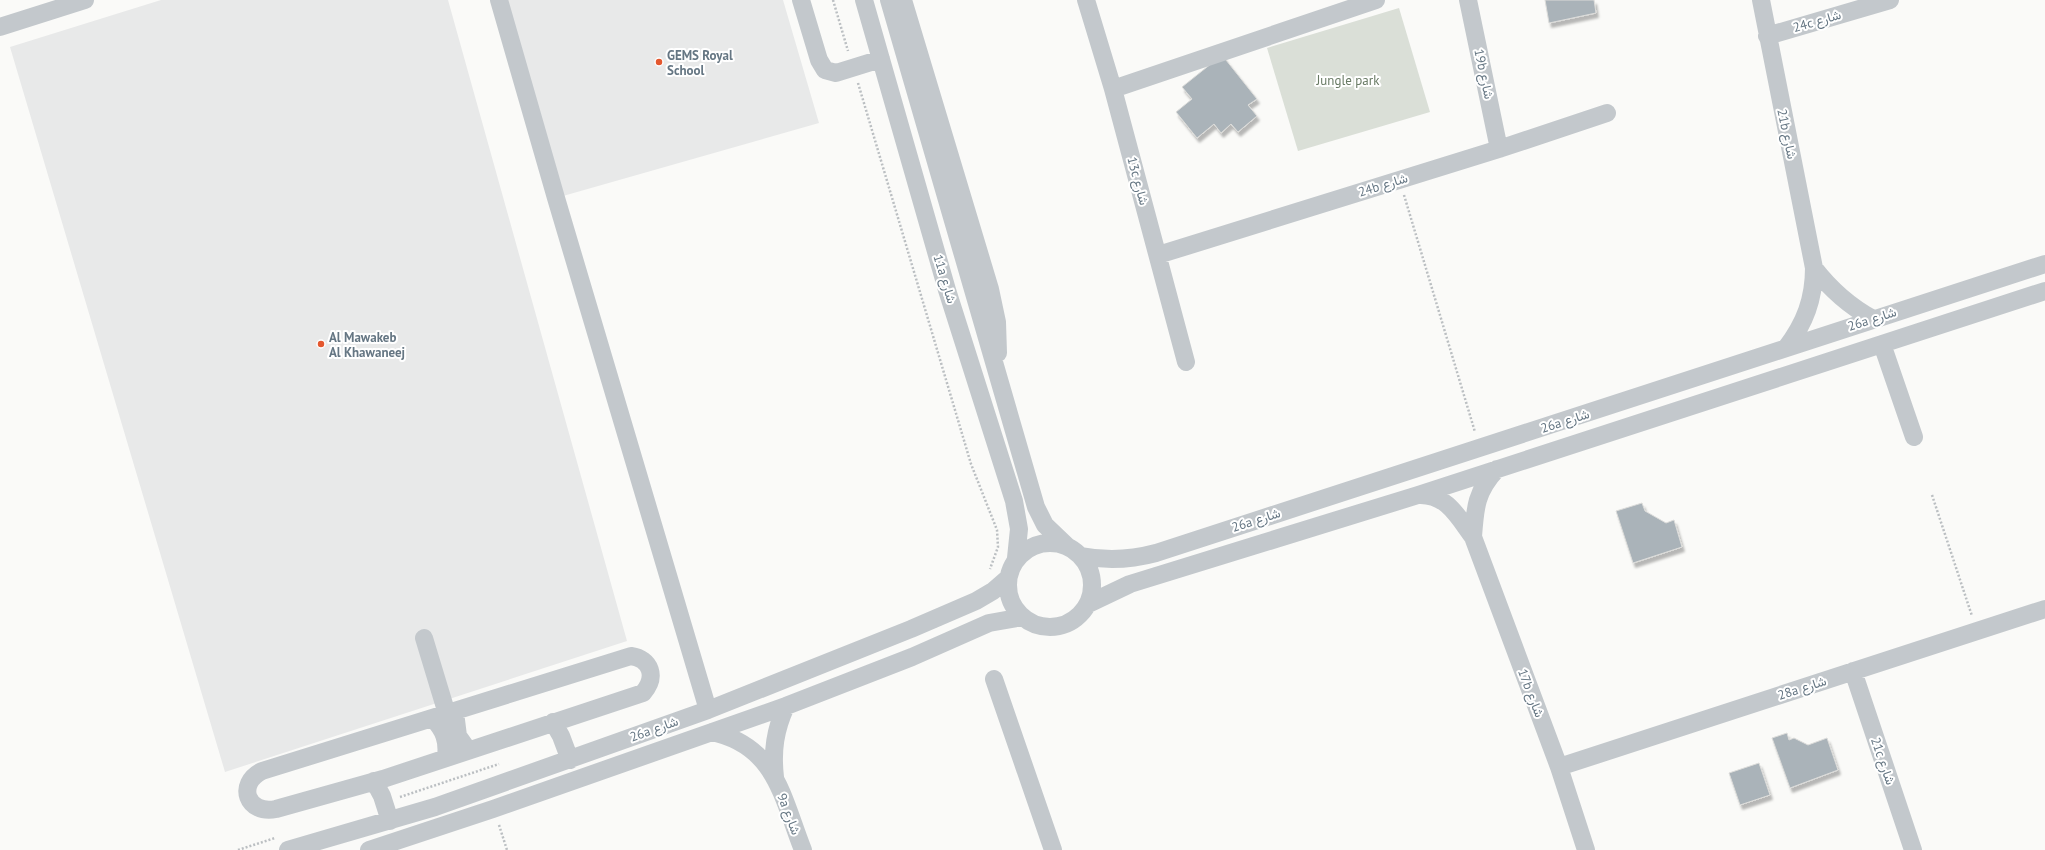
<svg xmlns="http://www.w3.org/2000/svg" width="2045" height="850" font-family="'PT Sans',Vazirmatn,sans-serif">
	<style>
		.built { fill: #e8e9e9 }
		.green { fill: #dadfd7 }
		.building { fill: #aab3b9; stroke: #dcdcda; filter: url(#shadow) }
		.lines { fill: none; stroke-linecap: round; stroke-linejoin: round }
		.path { stroke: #bbbfc2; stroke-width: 2.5; stroke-dasharray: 2 2; stroke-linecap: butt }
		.minor { stroke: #c3c8cc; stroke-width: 18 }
		.poi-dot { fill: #e4572e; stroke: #fff; stroke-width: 1.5 }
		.labels { text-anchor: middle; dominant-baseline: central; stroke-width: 4; stroke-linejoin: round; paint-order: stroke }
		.street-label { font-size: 13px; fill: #657683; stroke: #fff }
		.poi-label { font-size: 13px; font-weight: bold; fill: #657683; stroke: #fff; text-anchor: start }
		.park-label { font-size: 13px; fill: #687a64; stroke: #fff }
	</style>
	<defs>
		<filter id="shadow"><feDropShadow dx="2.5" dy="4.5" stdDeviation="1" flood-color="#0004"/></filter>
	</defs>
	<rect width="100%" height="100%" fill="#fafaf8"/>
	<!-- built -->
	<path class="built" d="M 161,0 L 448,0 L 627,641 L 225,772 L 10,47 Z
		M 499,0 L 783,0 L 819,123 L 556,198 Z"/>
	<!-- green -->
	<path class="green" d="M 1399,8 L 1430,112 L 1298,151 L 1267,48 Z"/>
	<!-- building -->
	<path class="building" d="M 1545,0 L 1594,0 L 1596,13 L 1549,23 Z
		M 1222,55 L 1257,99 L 1248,105 L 1257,116 L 1238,132 L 1231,124 L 1221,133 L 1214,124 L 1197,138 L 1176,112 L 1192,99 L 1182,87 Z
		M 1642,503 L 1645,511 L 1666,523 L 1674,520 L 1682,547 L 1633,563 L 1616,511 Z
		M 1787,733 L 1789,740 L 1794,738 L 1808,745 L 1827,738 L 1838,770 L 1790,788 L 1772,738 Z
		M 1759,763 L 1770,795 L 1740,805 L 1729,773 Z"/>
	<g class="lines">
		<!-- path -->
		<path class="path" d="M 833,0 L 848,51
			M 858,83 L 971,464 L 997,530 L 998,547 L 990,569
			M 1404,195 L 1475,432
			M 1932,495 L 1972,616
			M 400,797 L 499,764
			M 499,825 L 507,850
			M 238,850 L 275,838"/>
		<!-- minor -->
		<path class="minor" d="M 499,0 L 556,198 L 708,710
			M 801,0 L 819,60 L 825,70 L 836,73 L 881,59
			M 864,0 L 947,290 L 1014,501 L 1019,529 L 1016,558
			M 889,0 L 1036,507 L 1045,525 L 1067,546
			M 903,0 L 990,289 L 997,322 L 998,353
			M 1086,0 L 1113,89 L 1186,362
			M 1468,0 L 1499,149
			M 1761,0 L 1814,268 C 1814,299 1805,323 1786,348
			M 0,27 L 85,0
			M 1767,36 L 1890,0
			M 1113,89 L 1376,0
			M 1158,255 L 1499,149 L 1607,113
			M 1814,268 C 1831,290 1849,306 1873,319
			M 1882,344 L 1914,437
			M 1419,495 C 1447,494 1458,517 1473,537 L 1559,767 L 1586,850
			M 1473,537 C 1475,508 1476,491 1497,469
			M1008 585a42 42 0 1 1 84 0a42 42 0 1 1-84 0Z
			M 1081,556 C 1107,561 1130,560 1156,553 L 2045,264
			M 1088,604 L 1130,584 L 1418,495 L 2045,291
			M 424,638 L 447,714
			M 631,656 C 651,659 657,677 643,693 L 383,779 L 276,809 C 247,815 236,784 262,771 Z
			M 1853,671 L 1913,850
			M 994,679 L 1053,850
			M 455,712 L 458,736 L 468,750
			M 433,719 C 444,730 448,741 446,757
			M 553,722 L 561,736 L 570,760
			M 712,732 C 776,746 782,797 803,850
			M 1559,767 L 2045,609
			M 775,777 C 772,751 775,730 786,706
			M 374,781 L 382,796 L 390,821
			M 288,850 L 435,807 L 708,710 L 911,629 L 976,601 L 993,591 L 1008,578
			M 369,850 L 493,809 L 786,706 L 912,657 L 989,623 L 1023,617"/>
	</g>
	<!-- markers -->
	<g class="poi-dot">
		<circle cx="659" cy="62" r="4"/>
		<circle cx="321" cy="344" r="4"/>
	</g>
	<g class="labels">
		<!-- street labels -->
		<g class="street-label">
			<text transform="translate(1817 21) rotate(-16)">24c شارع</text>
			<text transform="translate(1484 74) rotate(78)">19b شارع</text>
			<text transform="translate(1787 134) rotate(78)">21b شارع</text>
			<text transform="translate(1138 181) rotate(75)">13c شارع</text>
			<text transform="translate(1383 185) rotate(-17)">24b شارع</text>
			<text transform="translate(945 279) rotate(73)">11a شارع</text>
			<text transform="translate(1872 319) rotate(-18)">26a شارع</text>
			<text transform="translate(1565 421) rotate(-18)">26a شارع</text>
			<text transform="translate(1256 520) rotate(-18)">26a شارع</text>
			<text transform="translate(1802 688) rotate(-18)">28a شارع</text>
			<text transform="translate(1531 693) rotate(69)">17b شارع</text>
			<text transform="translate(654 729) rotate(-20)">26a شارع</text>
			<text transform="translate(1883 761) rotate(71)">21c شارع</text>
			<text transform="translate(789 814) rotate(69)">9a شارع</text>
		</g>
		<!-- poi labels -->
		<g class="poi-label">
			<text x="667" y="55">GEMS Royal<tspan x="667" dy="15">School</tspan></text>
			<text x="329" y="337">Al Mawakeb<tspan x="329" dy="15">Al Khawaneej</tspan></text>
		</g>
		<!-- park labels -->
		<g class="park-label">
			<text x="1348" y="80">Jungle park</text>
		</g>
	</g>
</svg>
